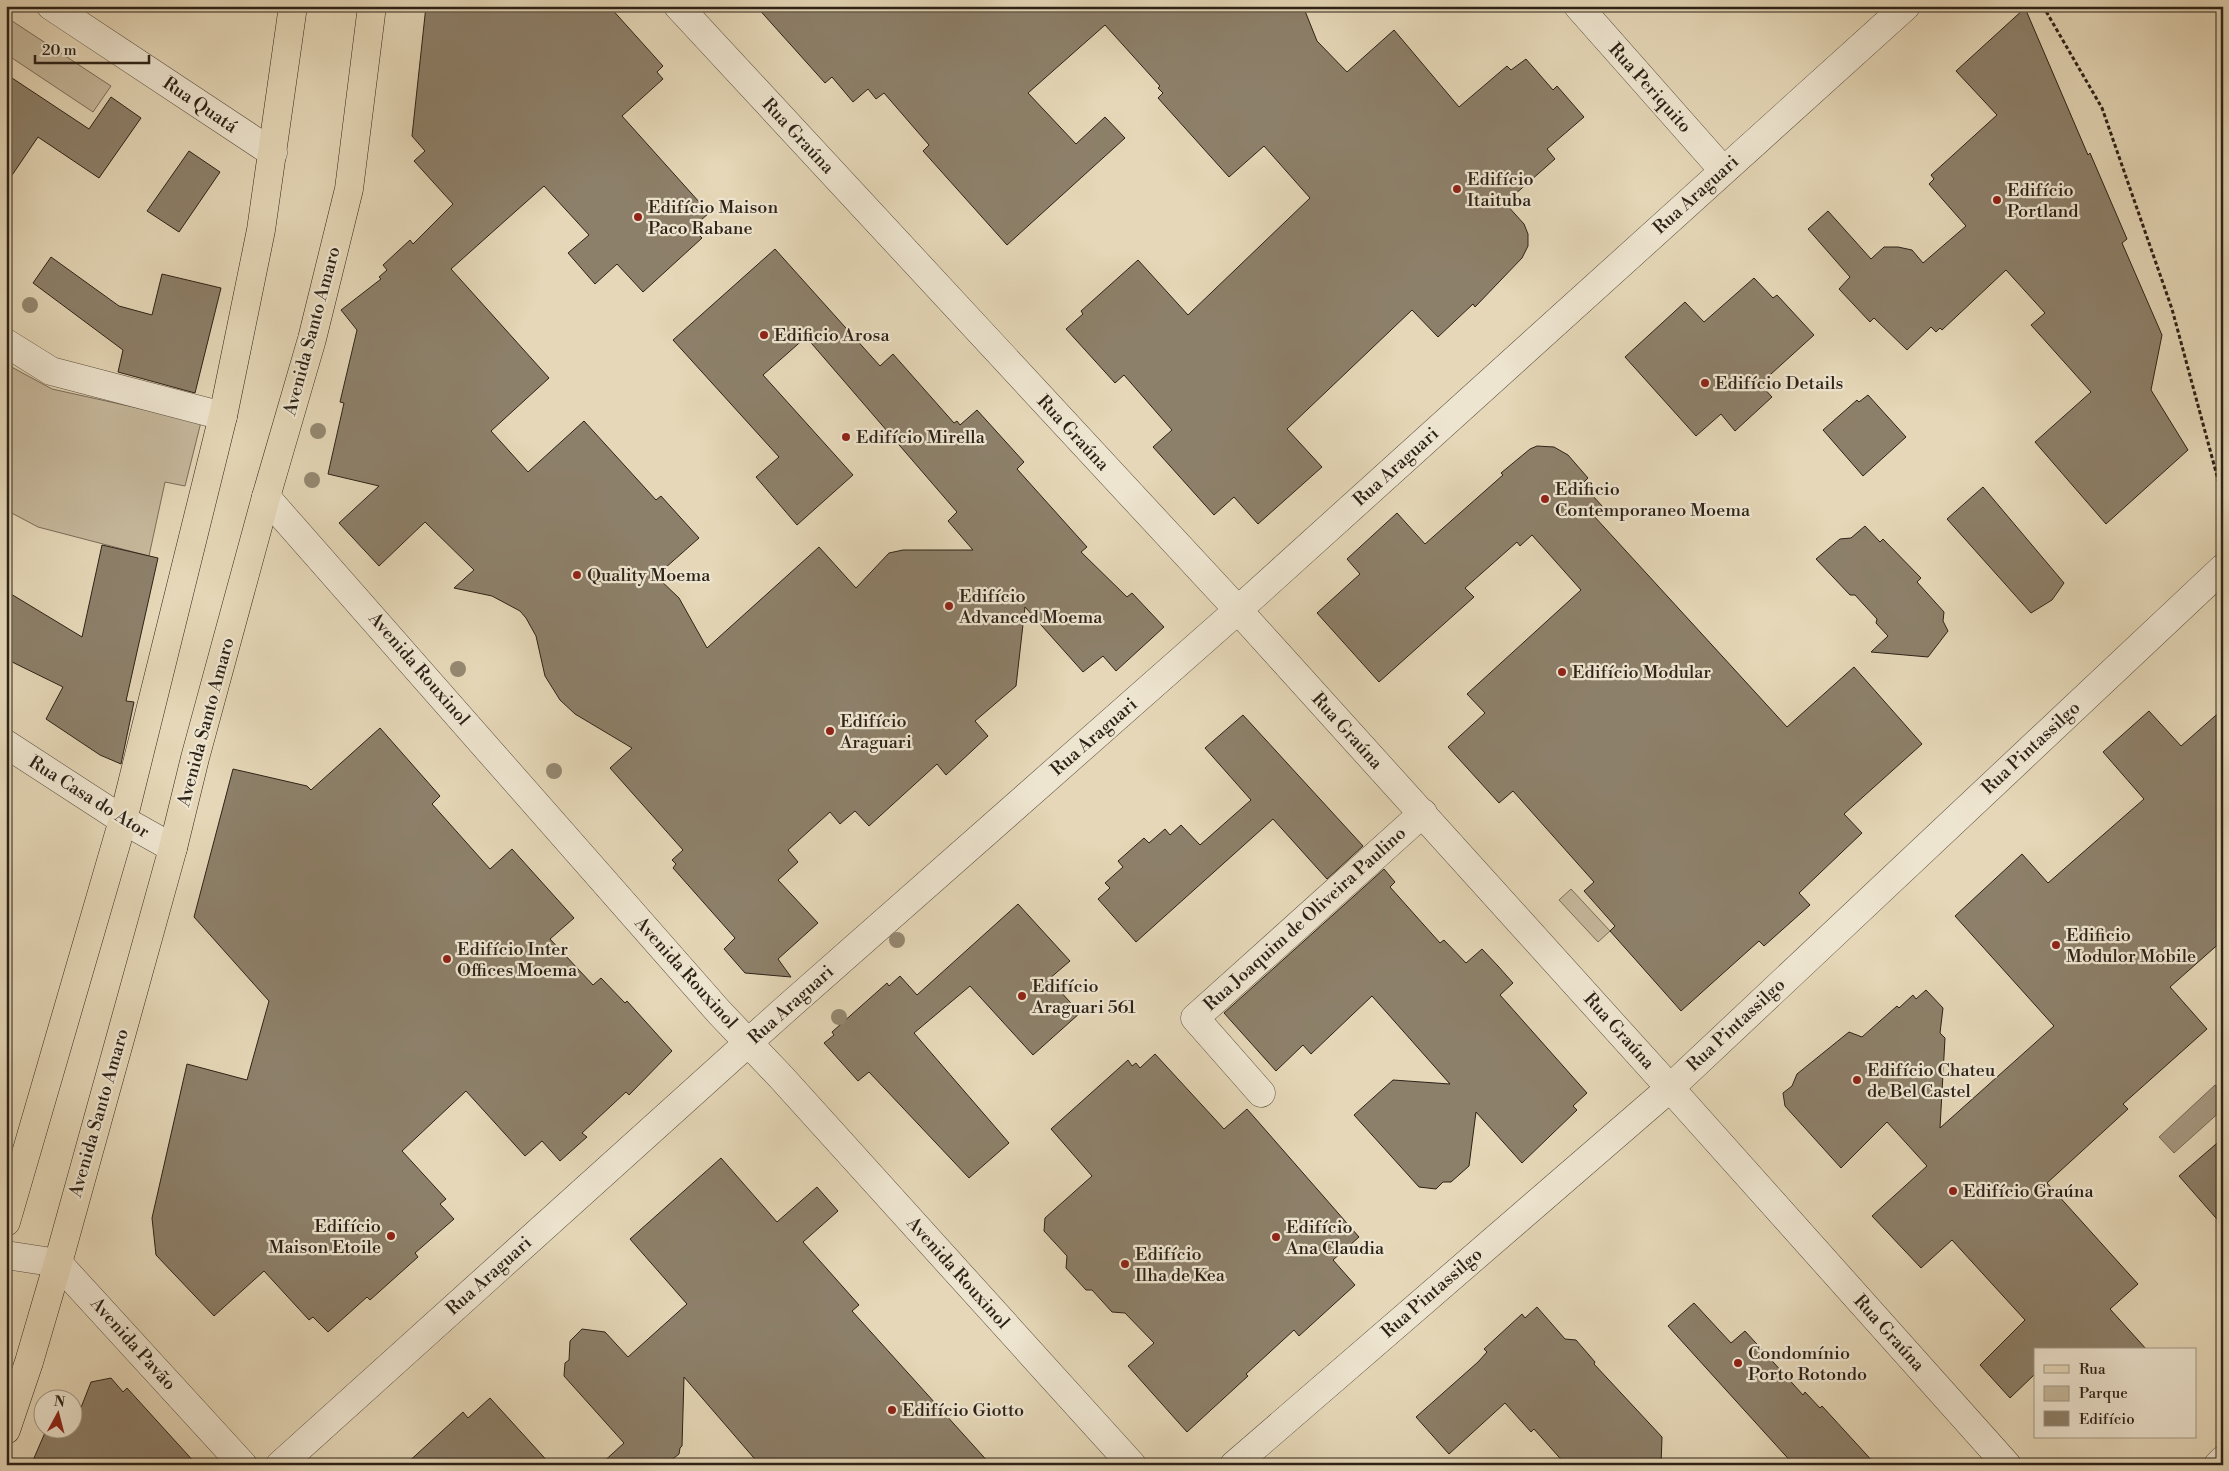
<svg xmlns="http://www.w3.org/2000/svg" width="2229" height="1471" font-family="'Libre Bodoni',serif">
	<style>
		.green { fill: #c6b89c; stroke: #7a6d5a }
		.water { fill: #a69981; stroke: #766957 }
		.building { fill: #8d806a; stroke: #2d2217 }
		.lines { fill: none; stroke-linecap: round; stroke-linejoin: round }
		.minor-casing { stroke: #5b4f3f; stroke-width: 29 }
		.major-casing { stroke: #2d2217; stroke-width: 29 }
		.path { stroke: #2d2217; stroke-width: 3; stroke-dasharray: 4 2.5; stroke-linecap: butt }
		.minor { stroke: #eee5d0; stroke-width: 28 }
		.major { stroke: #e5d7b7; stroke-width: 28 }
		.tree { fill: #958871 }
		.poi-dot { fill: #8f2418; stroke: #eee5d0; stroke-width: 2 }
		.labels { text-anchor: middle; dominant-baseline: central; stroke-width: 4.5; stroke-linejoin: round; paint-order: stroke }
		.street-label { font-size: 18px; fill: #2d2217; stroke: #eee5d0 }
		.poi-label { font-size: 18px; fill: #2d2217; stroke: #eee5d0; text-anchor: start }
	</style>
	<rect width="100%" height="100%" fill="#e5d7b7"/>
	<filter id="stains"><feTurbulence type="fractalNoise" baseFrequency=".004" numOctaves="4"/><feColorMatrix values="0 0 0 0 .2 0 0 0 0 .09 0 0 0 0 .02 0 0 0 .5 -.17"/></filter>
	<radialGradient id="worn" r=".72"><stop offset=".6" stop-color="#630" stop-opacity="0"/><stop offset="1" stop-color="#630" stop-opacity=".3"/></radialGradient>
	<!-- green -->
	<path class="green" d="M 6,17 L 111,86 L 93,112 L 6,54 Z
		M 6,364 L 52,389 L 201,422 L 185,486 L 165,482 L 149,556 L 38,527 L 6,510 Z
		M 1571,889 L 1610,931 L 1598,942 L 1559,900 Z"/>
	<!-- water -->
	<path class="water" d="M 2215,1085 L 2223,1094 L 2223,1109 L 2174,1153 L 2159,1137 Z"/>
	<!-- building -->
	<path class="building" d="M 426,6 L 609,6 L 663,66 L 657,72 L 663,79 L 622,116 L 709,213 L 692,228 L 702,238 L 643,292 L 617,264 L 595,284 L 568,253 L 589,235 L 544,186 L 451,269 L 549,378 L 491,431 L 528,472 L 584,421 L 656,500 L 661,496 L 699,538 L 656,576 L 679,598 L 707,648 L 819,547 L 856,588 L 889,553 L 903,550 L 973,550 L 948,521 L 957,512 L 806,337 L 763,375 L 853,475 L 797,525 L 756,477 L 779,457 L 673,340 L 775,249 L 880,366 L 893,354 L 954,423 L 957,421 L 960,425 L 977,410 L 1024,462 L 1017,469 L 1087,547 L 1081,552 L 1127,597 L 1132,593 L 1164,627 L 1116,671 L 1103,656 L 1083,672 L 1025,607 L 1016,686 L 975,721 L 988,736 L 946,775 L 937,764 L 869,826 L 855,811 L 840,824 L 830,812 L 788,850 L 798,862 L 778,880 L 818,923 L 778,959 L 791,977 L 745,973 L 724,949 L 735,938 L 673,868 L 676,864 L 672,860 L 683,850 L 610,768 L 632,748 L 575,714 L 560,700 L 545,676 L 536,636 L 526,618 L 520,611 L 492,596 L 454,588 L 474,570 L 425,522 L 379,566 L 339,523 L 379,486 L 328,474 L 344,403 L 340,402 L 357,330 L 341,310 L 381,279 L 379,277 L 387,270 L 383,265 L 410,240 L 413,244 L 453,204 L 414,161 L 425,151 L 412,136 Z
		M 756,6 L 1303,6 L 1317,41 L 1347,72 L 1394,30 L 1459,107 L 1507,66 L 1511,70 L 1526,59 L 1553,90 L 1557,86 L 1584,117 L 1547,149 L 1555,159 L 1505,203 L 1524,224 L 1528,234 L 1528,246 L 1522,258 L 1475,307 L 1473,304 L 1438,337 L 1412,310 L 1287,429 L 1322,467 L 1258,524 L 1234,497 L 1214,515 L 1153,447 L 1172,430 L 1124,375 L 1115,383 L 1066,329 L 1083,314 L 1081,311 L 1138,260 L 1188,315 L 1310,198 L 1264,146 L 1229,177 L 1158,98 L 1163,93 L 1158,88 L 1160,86 L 1105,25 L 1028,93 L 1076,144 L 1105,117 L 1125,138 L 1007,245 L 923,151 L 929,145 L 884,93 L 876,99 L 868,89 L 853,102 L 832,77 L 825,83 Z
		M 2025,8 L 2088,155 L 2090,153 L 2127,239 L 2122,243 L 2162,335 L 2151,390 L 2188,450 L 2106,524 L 2035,442 L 2091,392 L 2031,325 L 2045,313 L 2006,270 L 1942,330 L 1940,328 L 1936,332 L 1931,327 L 1907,350 L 1874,318 L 1870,322 L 1839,289 L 1850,277 L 1808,229 L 1828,211 L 1871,259 L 1884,247 L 1898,247 L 1912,250 L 1923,263 L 1966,226 L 1929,184 L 1934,179 L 1931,175 L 1997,115 L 1956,71 Z
		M 6,74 L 89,129 L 111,97 L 141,118 L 99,178 L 38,137 L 6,184 Z
		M 189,151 L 220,172 L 179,232 L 147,211 Z
		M 51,257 L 119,306 L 152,315 L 162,274 L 221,288 L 195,393 L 118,372 L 123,350 L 33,283 Z
		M 1754,278 L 1773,298 L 1777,295 L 1814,335 L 1760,384 L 1772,397 L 1735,431 L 1721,414 L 1696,436 L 1625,357 L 1685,302 L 1704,322 Z
		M 1868,395 L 1906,437 L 1863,476 L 1823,430 L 1857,400 L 1859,402 Z
		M 1537,446 L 1554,447 L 1568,455 L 1588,478 L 1582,484 L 1603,507 L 1593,515 L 1787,727 L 1854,667 L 1922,744 L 1844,814 L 1862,833 L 1799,893 L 1810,905 L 1764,946 L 1759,941 L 1681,1011 L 1610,931 L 1615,926 L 1584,891 L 1594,882 L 1513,791 L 1499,803 L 1448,747 L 1485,713 L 1467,694 L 1581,590 L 1532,535 L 1520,546 L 1517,542 L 1465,588 L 1474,597 L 1379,682 L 1317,613 L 1360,574 L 1347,559 L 1397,513 L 1425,544 L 1503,475 L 1501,473 L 1530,449 Z
		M 1983,487 L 2064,583 L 2052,600 L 2031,613 L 1947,519 Z
		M 1865,526 L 1880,542 L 1883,539 L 1921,578 L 1917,582 L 1944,612 L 1943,621 L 1948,631 L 1928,657 L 1871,652 L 1888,636 L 1876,623 L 1877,619 L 1855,595 L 1850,595 L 1816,559 L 1840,539 L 1851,538 Z
		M 102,545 L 158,558 L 126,701 L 134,702 L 121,764 L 100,755 L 46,719 L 63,687 L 6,659 L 6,591 L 82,637 Z
		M 2223,709 L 2223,940 L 2170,987 L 2207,1029 L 2123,1104 L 2128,1109 L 2047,1183 L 2138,1284 L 2110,1309 L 2147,1350 L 2035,1350 L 2035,1374 L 2010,1398 L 1980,1365 L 2025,1320 L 1952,1240 L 1921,1268 L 1872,1216 L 1927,1166 L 1887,1122 L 1841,1168 L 1785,1106 L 1783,1093 L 1792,1086 L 1797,1074 L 1849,1032 L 1862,1037 L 1897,1006 L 1899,1008 L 1913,995 L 1916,999 L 1926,990 L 1943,1008 L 1940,1033 L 1945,1038 L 1940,1128 L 2054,1026 L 1955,916 L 2022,854 L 2048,883 L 2144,799 L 2103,752 L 2149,711 L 2181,746 Z
		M 1243,715 L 1363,846 L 1327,879 L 1273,819 L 1136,942 L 1098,899 L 1110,888 L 1105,883 L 1123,867 L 1118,861 L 1144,838 L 1149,843 L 1165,829 L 1170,835 L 1181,825 L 1200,845 L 1251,800 L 1205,748 Z
		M 380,728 L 440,796 L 432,804 L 490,869 L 512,849 L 574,918 L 550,939 L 593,985 L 601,978 L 625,1003 L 627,1001 L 672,1051 L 629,1095 L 626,1092 L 582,1133 L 587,1137 L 560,1161 L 542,1141 L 525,1156 L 466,1091 L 402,1151 L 446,1199 L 440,1204 L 454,1219 L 415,1253 L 418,1257 L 370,1300 L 367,1297 L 328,1332 L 313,1317 L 309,1320 L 264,1271 L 214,1316 L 156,1255 L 152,1218 L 187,1064 L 247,1080 L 269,1001 L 194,917 L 233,769 L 307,786 L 311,790 Z
		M 1384,869 L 1395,882 L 1390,887 L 1440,943 L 1444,940 L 1466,963 L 1482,949 L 1498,966 L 1513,983 L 1500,995 L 1587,1093 L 1573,1106 L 1577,1110 L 1522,1163 L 1476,1112 L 1469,1166 L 1451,1182 L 1443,1182 L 1436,1189 L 1419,1187 L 1354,1115 L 1393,1080 L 1450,1084 L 1372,996 L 1311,1054 L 1303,1045 L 1276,1071 L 1224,1013 Z
		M 1018,904 L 1070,961 L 1049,979 L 1080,1013 L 1033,1055 L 970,986 L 914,1033 L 1009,1143 L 969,1178 L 869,1072 L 858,1081 L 824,1043 L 834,1035 L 832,1032 L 887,983 L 889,986 L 900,976 L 917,995 Z
		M 1155,1054 L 1224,1129 L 1247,1109 L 1359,1237 L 1333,1260 L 1355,1285 L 1299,1336 L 1294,1330 L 1246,1374 L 1248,1376 L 1187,1432 L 1128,1366 L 1154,1343 L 1125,1313 L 1112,1312 L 1092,1290 L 1086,1290 L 1066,1268 L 1067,1256 L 1044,1231 L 1045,1218 L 1092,1176 L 1051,1129 L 1128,1060 L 1132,1066 L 1136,1063 L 1140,1068 Z
		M 2223,1138 L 2223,1226 L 2179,1176 Z
		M 721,1158 L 777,1222 L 817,1187 L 838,1211 L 803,1242 L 859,1305 L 852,1311 L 991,1465 L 760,1465 L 684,1377 L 682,1446 L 680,1448 L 679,1454 L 665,1465 L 600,1465 L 624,1443 L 564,1376 L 565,1363 L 569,1360 L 570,1341 L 582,1329 L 605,1332 L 628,1357 L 687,1304 L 630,1239 Z
		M 1694,1303 L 1731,1343 L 1745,1331 L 1803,1395 L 1805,1392 L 1820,1408 L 1822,1406 L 1876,1465 L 1794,1465 L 1668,1326 Z
		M 1537,1307 L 1565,1339 L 1576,1340 L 1595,1362 L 1594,1364 L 1662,1437 L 1661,1465 L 1566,1465 L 1534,1429 L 1531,1432 L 1505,1403 L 1449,1454 L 1416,1417 L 1478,1362 L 1487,1352 L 1484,1349 L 1522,1314 L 1525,1318 Z
		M 111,1378 L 123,1392 L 127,1388 L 197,1465 L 31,1465 L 47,1428 L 73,1428 L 91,1382 Z
		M 490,1398 L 551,1465 L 405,1465 L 463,1412 L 468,1418 Z"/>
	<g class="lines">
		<defs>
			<path id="minor" d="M 51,6 L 273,153
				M 678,6 L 1238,610 L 1670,1088 L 2007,1465
				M 1578,6 L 1723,170
				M 6,343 L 51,371 L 223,416
				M 266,497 L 719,1012 L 781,1077 L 1132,1465
				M 6,744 L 123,820 L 173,848
				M 1261,1093 L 1195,1018 L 1423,813
				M 6,1255 L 58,1263 L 243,1465
				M 280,1465 L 780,1014 L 1238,610 L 1906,6
				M 1234,1465 L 1670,1088 L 2223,568
				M 2218,1465 L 2223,1460"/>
			<path id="major" d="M 6,1222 L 123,820 L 223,416 L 261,230 L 293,6
				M 6,1430 L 29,1362 L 58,1263 L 173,848 L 195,758 L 266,497 L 312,339 L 349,189 L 372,6"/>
		</defs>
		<!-- minor casing -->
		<use href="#minor" class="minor-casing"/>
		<!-- major casing -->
		<use href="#major" class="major-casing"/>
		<!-- path -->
		<path class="path" d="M 2043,6 L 2102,108 L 2172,309 L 2223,498"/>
		<!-- minor -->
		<use href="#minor" class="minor"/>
		<!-- major -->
		<use href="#major" class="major"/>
	</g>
	<!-- trees -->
	<g class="tree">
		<circle cx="30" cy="305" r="8"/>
		<circle cx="318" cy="431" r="8"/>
		<circle cx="312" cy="480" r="8"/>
		<circle cx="458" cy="669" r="8"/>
		<circle cx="554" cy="771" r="8"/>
		<circle cx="897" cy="940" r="8"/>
		<circle cx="839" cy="1017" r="8"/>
	</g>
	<!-- markers -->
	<g class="poi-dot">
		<circle cx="1457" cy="189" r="5"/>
		<circle cx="1997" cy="200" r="5"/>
		<circle cx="638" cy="217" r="5"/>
		<circle cx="764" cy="335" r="5"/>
		<circle cx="1705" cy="383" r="5"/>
		<circle cx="846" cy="437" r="5"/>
		<circle cx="1545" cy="499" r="5"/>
		<circle cx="577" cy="575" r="5"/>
		<circle cx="949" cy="606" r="5"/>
		<circle cx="1562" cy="672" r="5"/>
		<circle cx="830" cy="731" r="5"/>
		<circle cx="2056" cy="945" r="5"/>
		<circle cx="447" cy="959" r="5"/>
		<circle cx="1022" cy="996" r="5"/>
		<circle cx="1857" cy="1080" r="5"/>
		<circle cx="1953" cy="1191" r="5"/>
		<circle cx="391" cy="1236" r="5"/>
		<circle cx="1276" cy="1237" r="5"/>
		<circle cx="1125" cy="1264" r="5"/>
		<circle cx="1738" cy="1363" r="5"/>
		<circle cx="892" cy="1410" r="5"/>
	</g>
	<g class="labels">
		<!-- street labels -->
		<g class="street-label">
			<text transform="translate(1650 88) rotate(48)">Rua Periquito</text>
			<text transform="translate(200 105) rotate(34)">Rua Quatá</text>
			<text transform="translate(798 136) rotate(47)">Rua Graúna</text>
			<text transform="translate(1696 195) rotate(-42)">Rua Araguari</text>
			<text transform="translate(312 331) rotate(-75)">Avenida Santo Amaro</text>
			<text transform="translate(1073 433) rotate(47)">Rua Graúna</text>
			<text transform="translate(1396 467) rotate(-42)">Rua Araguari</text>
			<text transform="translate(419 669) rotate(49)">Avenida Rouxinol</text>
			<text transform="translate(206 722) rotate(-75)">Avenida Santo Amaro</text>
			<text transform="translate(1347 731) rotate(48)">Rua Graúna</text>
			<text transform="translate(1094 737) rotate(-41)">Rua Araguari</text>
			<text transform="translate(2031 748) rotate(-43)">Rua Pintassilgo</text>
			<text transform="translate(89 797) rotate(32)">Rua Casa do Ator</text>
			<text transform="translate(1305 919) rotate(-42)">Rua Joaquim de Oliveira Paulino</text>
			<text transform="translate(686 973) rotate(48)">Avenida Rouxinol</text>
			<text transform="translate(791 1005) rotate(-42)">Rua Araguari</text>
			<text transform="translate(1736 1025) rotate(-43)">Rua Pintassilgo</text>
			<text transform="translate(1619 1031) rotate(48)">Rua Graúna</text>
			<text transform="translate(99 1113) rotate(-74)">Avenida Santo Amaro</text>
			<text transform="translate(958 1273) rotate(48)">Avenida Rouxinol</text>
			<text transform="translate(489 1276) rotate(-42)">Rua Araguari</text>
			<text transform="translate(1432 1293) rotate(-41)">Rua Pintassilgo</text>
			<text transform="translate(1889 1333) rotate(48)">Rua Graúna</text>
			<text transform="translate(133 1344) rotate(48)">Avenida Pavão</text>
		</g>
		<!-- poi labels -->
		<g class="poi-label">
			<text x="1467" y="179">Edifício<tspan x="1467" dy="21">Itaituba</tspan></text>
			<text x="2007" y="190">Edifício<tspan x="2007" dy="21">Portland</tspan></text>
			<text x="648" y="207">Edifício Maison<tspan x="648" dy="21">Paco Rabane</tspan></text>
			<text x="774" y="335">Edificio Arosa</text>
			<text x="1715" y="383">Edifício Details</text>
			<text x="856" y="437">Edifício Mirella</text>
			<text x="1555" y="489">Edificio<tspan x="1555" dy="21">Contemporaneo Moema</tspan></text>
			<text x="587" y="575">Quality Moema</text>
			<text x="959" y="596">Edifício<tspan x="959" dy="21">Advanced Moema</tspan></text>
			<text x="1572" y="672">Edifício Modular</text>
			<text x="840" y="721">Edifício<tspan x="840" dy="21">Araguari</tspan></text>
			<text x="2066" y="935">Edificio<tspan x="2066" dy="21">Modulor Mobile</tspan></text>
			<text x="457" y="949">Edifício Inter<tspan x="457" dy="21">Offices Moema</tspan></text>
			<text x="1032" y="986">Edifício<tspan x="1032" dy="21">Araguari 561</tspan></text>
			<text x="1867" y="1070">Edifício Chateu<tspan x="1867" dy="21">de Bel Castel</tspan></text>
			<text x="1963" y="1191">Edifício Graúna</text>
			<text x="381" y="1226" text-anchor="end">Edifício<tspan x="381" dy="21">Maison Etoile</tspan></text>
			<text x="1286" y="1227">Edifício<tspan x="1286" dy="21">Ana Claudia</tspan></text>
			<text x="1135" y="1254">Edifício<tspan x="1135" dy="21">Ilha de Kea</tspan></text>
			<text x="1748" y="1353">Condomínio<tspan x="1748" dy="21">Porto Rotondo</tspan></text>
			<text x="902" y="1410">Edifício Giotto</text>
		</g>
	</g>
	<!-- margin -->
	<rect width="2229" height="1471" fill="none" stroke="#e5d7b7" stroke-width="25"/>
	<rect x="8" y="8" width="2214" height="1456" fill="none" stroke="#2d2217" stroke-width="2.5"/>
	<rect x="12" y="12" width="2204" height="1446" fill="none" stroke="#2d2217"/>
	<!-- legend -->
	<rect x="2034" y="1348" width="162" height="90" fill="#eee5d0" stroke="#a19786"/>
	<rect x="2044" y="1365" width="25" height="8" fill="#e5d7b7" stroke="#a19786"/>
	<text x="2079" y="1374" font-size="15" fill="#2d2217">Rua</text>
	<rect x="2044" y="1386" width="25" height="15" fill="#c6b89c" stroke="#a19786"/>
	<text x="2079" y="1398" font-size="15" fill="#2d2217">Parque</text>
	<rect x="2044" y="1411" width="25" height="15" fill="#8d806a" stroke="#a19786"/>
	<text x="2079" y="1424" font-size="15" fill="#2d2217">Edifício</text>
	<!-- north arrow -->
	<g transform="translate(58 1414) rotate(7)"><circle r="24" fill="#eee5d0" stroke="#a19786"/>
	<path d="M0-4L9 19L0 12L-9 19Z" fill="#8f2418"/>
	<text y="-8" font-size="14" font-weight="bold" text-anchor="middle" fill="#2d2217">N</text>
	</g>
	<!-- scale -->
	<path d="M35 55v8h114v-8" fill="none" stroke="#2d2217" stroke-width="2.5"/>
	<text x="42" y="55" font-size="15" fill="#2d2217" stroke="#eee5d0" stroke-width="4" paint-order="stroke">20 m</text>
	<rect width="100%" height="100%" filter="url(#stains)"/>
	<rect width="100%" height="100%" fill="url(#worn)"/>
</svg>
